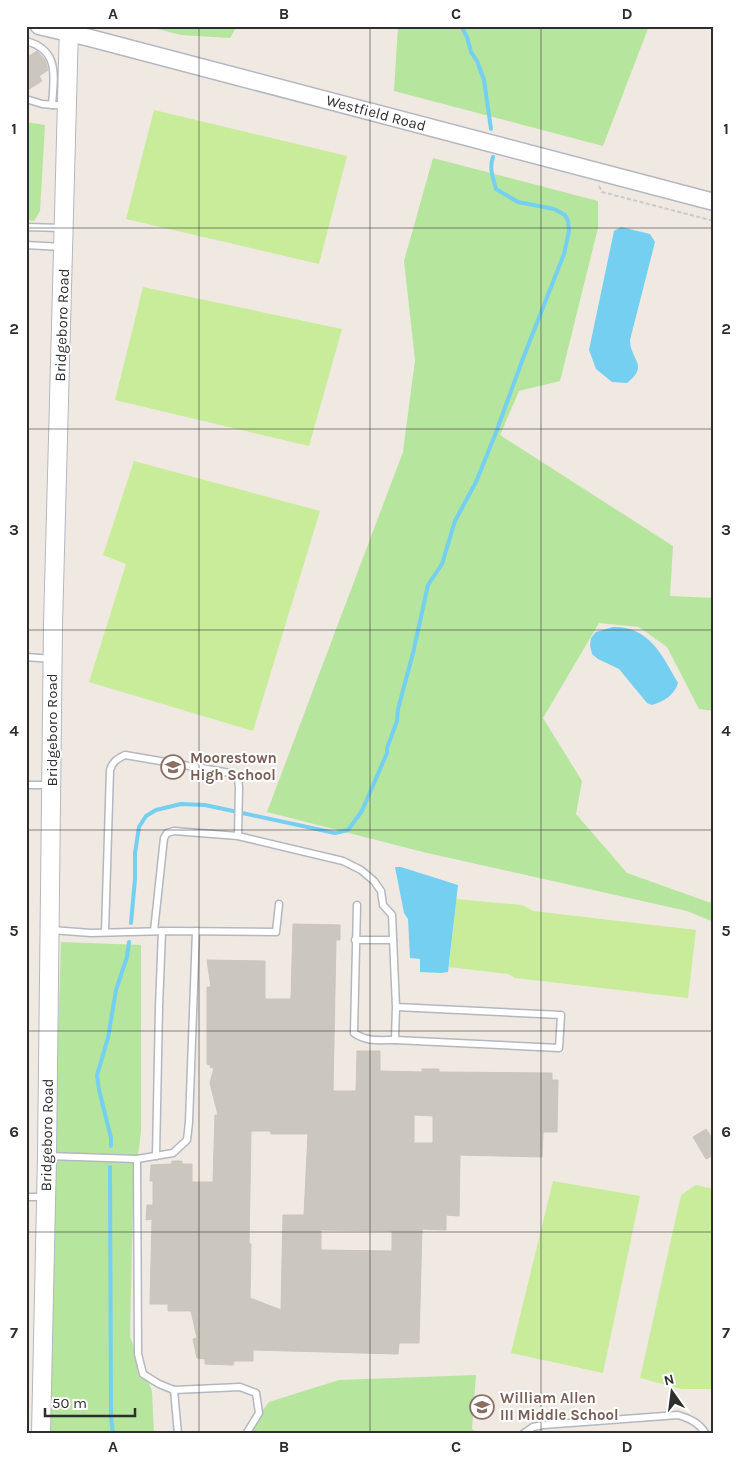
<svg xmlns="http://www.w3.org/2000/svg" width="740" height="1460" font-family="Karla,sans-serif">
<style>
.green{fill:#b6e59e}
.pitch{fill:#c9ec9a}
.water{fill:#75cff0}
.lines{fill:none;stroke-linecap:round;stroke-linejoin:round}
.stream{stroke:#75cff0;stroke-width:4}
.building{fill:#cbc7bf;stroke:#cbc5ba;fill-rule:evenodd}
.service-casing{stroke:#b4b7c1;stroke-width:9}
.tertiary-casing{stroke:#b4b7c1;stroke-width:19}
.secondary-casing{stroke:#b4b7c1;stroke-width:20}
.path{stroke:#c9c9c9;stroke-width:2;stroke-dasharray:4 2.5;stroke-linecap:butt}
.service{stroke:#fff;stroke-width:6}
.tertiary{stroke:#fff;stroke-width:16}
.secondary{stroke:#fff;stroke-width:18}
.grid{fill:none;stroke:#2e2e2e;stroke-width:1;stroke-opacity:0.55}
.labels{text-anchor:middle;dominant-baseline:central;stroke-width:4;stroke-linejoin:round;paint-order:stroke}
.street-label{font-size:15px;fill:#2e2e2e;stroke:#fff}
.education-label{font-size:15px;font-weight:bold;fill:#785e54;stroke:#fff;text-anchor:start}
.neatline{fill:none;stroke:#2e2e2e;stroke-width:2}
.grid-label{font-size:16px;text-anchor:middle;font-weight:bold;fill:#2e2e2e}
</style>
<rect width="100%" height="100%" fill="#efe9e1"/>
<!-- green -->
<g class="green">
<polygon points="146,26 237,26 230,38 181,35"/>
<polygon points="398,26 649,26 603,146 394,91"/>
<polygon points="26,122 45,125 40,211 34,221 26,220"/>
<polygon points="433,158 598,201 598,228 560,381 519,391 500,435 673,546 670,596 714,598 714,711 699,709 667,647 639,627 599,623 543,718 582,781 576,814 627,873 714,904 714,922 687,911 423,852 267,812 403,452 415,360 404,261"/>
<polygon points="61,942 141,945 141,1131 133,1197 130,1337 152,1391 154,1434 46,1434"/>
<polygon points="476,1375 472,1429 479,1434 244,1434 269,1402 339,1380"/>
</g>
<!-- pitch -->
<g class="pitch">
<polygon points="154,110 347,156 319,264 126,219"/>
<polygon points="143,287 342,329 309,446 115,400"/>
<polygon points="134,461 320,511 253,731 89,682 126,564 103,555"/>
<polygon points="456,899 522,905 533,911 696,930 688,998 515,978 508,974 449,967"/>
<polygon points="553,1181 640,1196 603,1373 511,1353"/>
<polygon points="696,1185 714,1189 714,1389 681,1389 640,1378 681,1195"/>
</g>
<!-- water -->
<g class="water">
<path d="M621,227L650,234L655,242L630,340C630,360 650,365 627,383L612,382L596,369L589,350L614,231Z"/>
<path d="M613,627C649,626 662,655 678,683C674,696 664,701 652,705L647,703L619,669L598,659L592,654L590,645L591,638L596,632Z"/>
<polygon points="395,867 401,867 458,885 448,972 441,973 420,972 420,959 410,958 408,919 404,913"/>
</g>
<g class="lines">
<!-- stream -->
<g class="stream">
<polyline points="461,26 467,37 471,52 477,61 484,80 491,129"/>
<path d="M131,923L135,879V853L139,827L146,816L156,810L181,804L205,805L335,833L348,830L362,811L387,753V748L397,721L398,709L413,653L428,585L442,564L455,521L476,482L495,435L522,361L564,254L569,231L568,221L565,215L554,209L518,202L496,189C493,178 489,168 493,157"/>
<polyline points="111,1146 111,1138 99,1090 97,1075 108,1038 116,990 127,957 129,942"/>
<polyline points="110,1167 111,1417 113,1434"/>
</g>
</g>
<!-- building -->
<g class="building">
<polygon points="37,51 45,60 48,70 39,76 42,81 26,91 26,58"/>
<path d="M293,924L340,925V940H336L333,1091H356L357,1051H380V1071L422,1072V1069H439V1072L552,1073V1080H558L557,1132H543L542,1157L460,1155L459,1216L446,1215V1230L422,1229L419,1343H399L398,1354L253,1350V1361H234L233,1365L205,1364V1359L197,1358L193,1339L197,1338L191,1311H168V1304H150L152,1219L146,1220L147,1205H153V1181H150L151,1165L172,1164V1161H182V1164H192V1182H213L215,1115H218L210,1083L214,1068L210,1067V1065L207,1064V987H211L207,960L265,961V999H291ZM414,1115L433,1116V1143H414ZM251,1131H270L271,1134H308L304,1215H283L281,1310L250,1298L251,1244H249ZM321,1230L392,1231V1251L321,1250Z"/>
<polygon points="706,1129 714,1141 714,1155 706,1159 693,1137"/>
</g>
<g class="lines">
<!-- service casing -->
<g class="service-casing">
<g id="service">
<path d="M26,41C60,50 54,77 52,105"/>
<polyline points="26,99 42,104 66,106"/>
<polyline points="26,227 63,228"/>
<polyline points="26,245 62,247"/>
<polyline points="26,657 52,659"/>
<polyline points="26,785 51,785"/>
<path d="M357,905L354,1033C367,1042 379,1040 395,1040"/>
<polyline points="51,930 91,933 168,931 276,932 279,904"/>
<polyline points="154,931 164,838 167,833 174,831 238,836 343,861 361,870 374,881 381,891 383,905 392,915 396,1007 395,1040 559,1048 561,1015 396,1007"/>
<path d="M105,932L110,770C113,761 117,759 125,755L230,773L238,779L239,787L238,836"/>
<polyline points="355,940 393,940"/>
<polyline points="48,1156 137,1159 173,1153 187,1140 189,1122 196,931"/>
<polyline points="156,1156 159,1007 162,931"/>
<polyline points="137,1159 138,1354 143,1374 159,1384 174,1390 240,1387 256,1393 259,1413 246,1434"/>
<polyline points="26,1197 45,1197"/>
<polyline points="174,1390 178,1434"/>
<path d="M523,1434L533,1427L543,1425L678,1415C691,1419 699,1423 706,1434"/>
</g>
</g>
<!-- tertiary casing -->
<g class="tertiary-casing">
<polyline id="tertiary" points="39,26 90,38 714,202"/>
</g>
<!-- secondary casing -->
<g class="secondary-casing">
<polyline id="secondary" points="41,1434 47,1156 53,625 69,26"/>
</g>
<!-- path -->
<polyline class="path" points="599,186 602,192 714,221"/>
<!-- service -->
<use href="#service" class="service"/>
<!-- tertiary -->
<use href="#tertiary" class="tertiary"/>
<!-- secondary -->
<use href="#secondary" class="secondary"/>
</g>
<!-- grid -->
<path class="grid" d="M199,26V1434M370,26V1434M541,26V1434M26,228H714M26,429H714M26,630H714M26,830H714M26,1031H714M26,1232H714"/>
<!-- icons -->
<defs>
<g id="school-ring" transform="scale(1.25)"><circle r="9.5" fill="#fff" stroke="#8d6e63" stroke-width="1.5"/><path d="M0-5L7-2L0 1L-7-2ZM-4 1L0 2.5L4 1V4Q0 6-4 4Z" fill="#8d6e63"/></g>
</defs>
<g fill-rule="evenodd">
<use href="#school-ring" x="173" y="767"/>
<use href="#school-ring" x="482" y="1407"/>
</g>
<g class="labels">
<!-- street labels -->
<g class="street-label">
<text transform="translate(376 113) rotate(15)">Westfield Road</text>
<text transform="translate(62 325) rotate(-88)">Bridgeboro Road</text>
<text transform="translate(52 730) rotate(-90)">Bridgeboro Road</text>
<text transform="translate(47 1135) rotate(-89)">Bridgeboro Road</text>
</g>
<!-- education labels -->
<g class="education-label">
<text x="190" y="758">Moorestown<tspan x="190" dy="17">High School</tspan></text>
<text x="500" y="1398">William Allen<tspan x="500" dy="17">III Middle School</tspan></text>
</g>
</g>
<!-- border -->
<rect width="740" height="1460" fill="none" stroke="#ffffff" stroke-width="55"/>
<!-- north arrow -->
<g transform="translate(672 1392) rotate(346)" stroke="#ffffff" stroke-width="4" paint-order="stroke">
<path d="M0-4L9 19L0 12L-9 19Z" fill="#2e2e2e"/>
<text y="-8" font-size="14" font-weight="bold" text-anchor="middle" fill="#2e2e2e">N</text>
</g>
<!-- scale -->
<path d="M45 1408v8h90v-8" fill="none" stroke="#2e2e2e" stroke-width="2.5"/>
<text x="52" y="1408" font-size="15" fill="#2e2e2e" stroke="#ffffff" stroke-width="4" paint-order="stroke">50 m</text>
<rect x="28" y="28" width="684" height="1404" class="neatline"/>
<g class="grid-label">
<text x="113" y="19">A</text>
<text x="284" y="19">B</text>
<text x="456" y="19">C</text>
<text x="627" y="19">D</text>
<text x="14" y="134">1</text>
<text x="726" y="134">1</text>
<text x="14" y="334">2</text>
<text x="726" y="334">2</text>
<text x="14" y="535">3</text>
<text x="726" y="535">3</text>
<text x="14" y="736">4</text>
<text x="726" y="736">4</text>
<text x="14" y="936">5</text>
<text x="726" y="936">5</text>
<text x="14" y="1137">6</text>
<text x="726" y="1137">6</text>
<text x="14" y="1338">7</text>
<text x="726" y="1338">7</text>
<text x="113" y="1452">A</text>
<text x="284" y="1452">B</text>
<text x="456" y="1452">C</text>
<text x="627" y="1452">D</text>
</g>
</svg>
